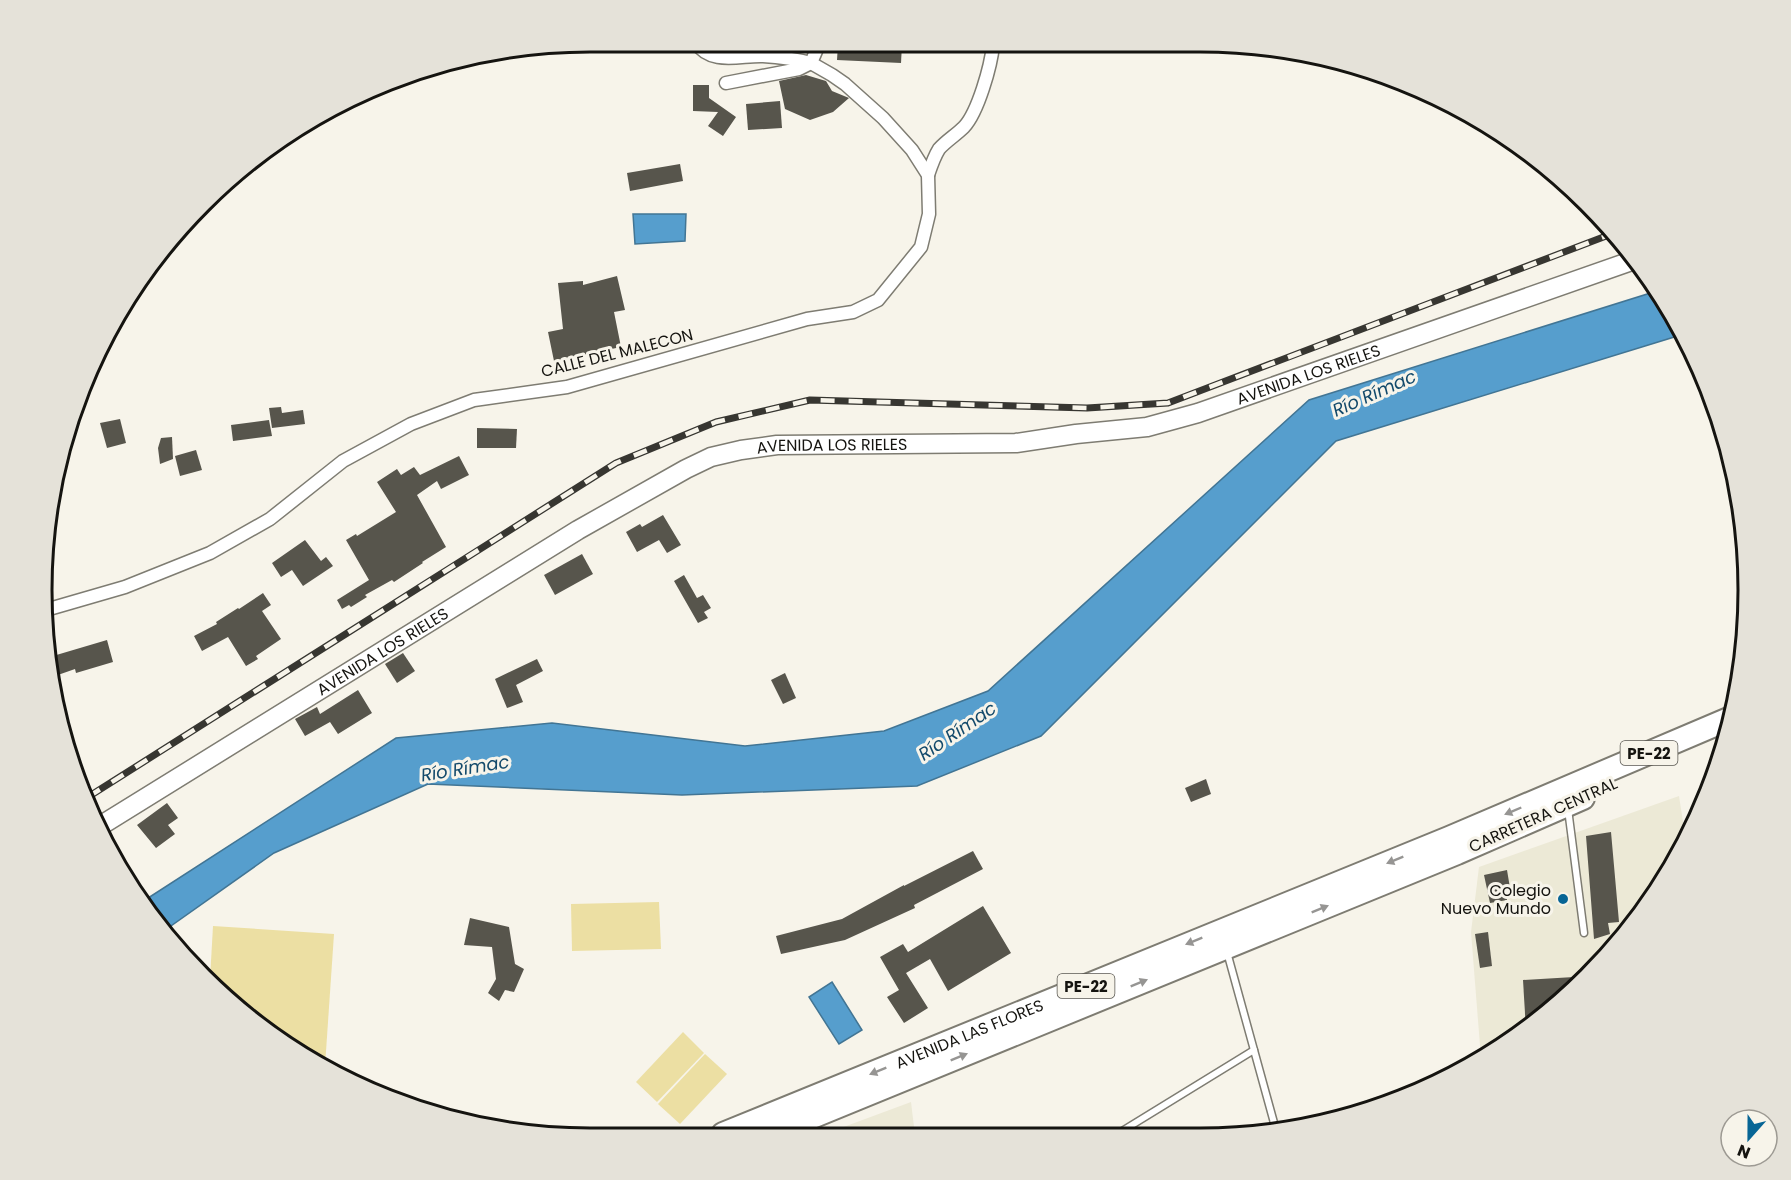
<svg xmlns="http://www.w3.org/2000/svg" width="1791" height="1180" font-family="Poppins,sans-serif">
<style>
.built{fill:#ece9d6}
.green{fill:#ecdfa3}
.water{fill:#569ecd;stroke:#427594;stroke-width:1.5}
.building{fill:#57554c}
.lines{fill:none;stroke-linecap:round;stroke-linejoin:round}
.lane-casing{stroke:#7e7c72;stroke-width:9}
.street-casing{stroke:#7e7c72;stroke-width:15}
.secondary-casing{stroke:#7e7c72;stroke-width:21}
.highway-casing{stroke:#7e7c72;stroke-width:26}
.lane{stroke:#fff;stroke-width:6}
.street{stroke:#fff;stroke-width:12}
.secondary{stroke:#fff;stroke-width:18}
.highway{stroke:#fff;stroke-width:22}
.rail-casing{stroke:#373631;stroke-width:7}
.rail{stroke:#f7f4ea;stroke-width:4.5;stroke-dasharray:14;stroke-linecap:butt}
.oneway{fill:#969593}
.poi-dot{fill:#076595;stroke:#f7f4ea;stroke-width:2}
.labels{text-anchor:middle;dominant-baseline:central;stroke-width:6;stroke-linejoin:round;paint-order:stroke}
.shield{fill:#f7f4ea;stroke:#595751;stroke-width:1.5}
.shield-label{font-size:15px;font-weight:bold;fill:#151410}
.street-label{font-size:16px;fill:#151410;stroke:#f7f4ea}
.poi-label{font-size:16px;fill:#151410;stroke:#f7f4ea;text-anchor:end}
.water-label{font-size:18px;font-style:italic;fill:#134a6b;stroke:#f7f4ea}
.rim{fill:none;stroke:#151410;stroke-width:3}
</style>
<rect width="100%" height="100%" fill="#f7f4ea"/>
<!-- built -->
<g class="built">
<polygon points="1679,796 1686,841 1675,864 1613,952 1534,1025 1481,1058 1471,932 1479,867"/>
<polygon points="911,1102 915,1135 822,1135"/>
</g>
<!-- green -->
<g class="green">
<polygon points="659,902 661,949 572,951 571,904"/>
<polygon points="213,926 334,934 325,1066 228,1002 210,979"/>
<polygon points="683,1032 704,1053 657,1102 636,1082"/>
<polygon points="705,1054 727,1074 680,1124 658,1104"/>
</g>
<!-- water -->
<g class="water">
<polygon points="633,214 686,214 685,241 635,244"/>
<polygon points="1657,291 1684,334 1336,441 1041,736 917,786 682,795 428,784 274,853 168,928 145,900 396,738 552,723 745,746 884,731 988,691 1309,400"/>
<polygon points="832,982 862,1030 839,1044 809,997"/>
</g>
<!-- building -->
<g class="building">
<polygon points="838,44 902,44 901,63 837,60"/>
<polygon points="806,75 826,81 832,91 849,98 833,112 810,120 785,109 779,81"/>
<polygon points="693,85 709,85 709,98 736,117 723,136 708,126 718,112 693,111"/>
<polygon points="780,101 782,128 748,130 746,104"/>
<polygon points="680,164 683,181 630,191 627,173"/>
<polygon points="617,276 625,310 614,312 621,347 554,361 548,332 563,329 558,283 583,281 583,285"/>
<polygon points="281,407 282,413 303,410 305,424 272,428 269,408"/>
<polygon points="120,419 126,443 107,448 100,423"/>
<polygon points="269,420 272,436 233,441 231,425"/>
<polygon points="477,428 517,429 516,448 477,448"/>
<polygon points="172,437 173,459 160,464 158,448 161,438"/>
<polygon points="196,450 202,470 180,476 175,456"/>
<polygon points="459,456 469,475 441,489 437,481 417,495 446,547 422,562 423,563 394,582 392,580 365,595 367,597 351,607 349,605 342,609 337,600 369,580 346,540 356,534 357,536 396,512 377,482 397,469 401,475 414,467 420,475"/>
<polygon points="663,515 681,545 667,553 659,540 637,552 626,532 640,524 642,527"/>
<polygon points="305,540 321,561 326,557 333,566 303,586 292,570 281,577 272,563"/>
<polygon points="582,554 593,574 555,595 544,575"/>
<polygon points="684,575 697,598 703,595 711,608 704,612 708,618 698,623 674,581"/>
<polygon points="263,593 271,605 262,611 281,639 256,656 258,659 246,666 228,637 202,651 194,636 217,624 216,622 238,608 239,609"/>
<polygon points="107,640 113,662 76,673 75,669 55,676 53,656"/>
<polygon points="403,653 415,671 397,683 385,664"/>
<polygon points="537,659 543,671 516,685 523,702 507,708 495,679"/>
<polygon points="785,673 796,698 783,704 771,680"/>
<polygon points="358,690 372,713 338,734 330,722 305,736 295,719 317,707 320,714"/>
<polygon points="1206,779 1211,794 1191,802 1185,788"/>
<polygon points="167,803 178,818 168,825 175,834 156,848 137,825"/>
<polygon points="1611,832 1619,922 1608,923 1610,934 1594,939 1586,836"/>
<polygon points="973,851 983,869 914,905 915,908 845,940 781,954 776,936 842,919 904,885 904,886"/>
<polygon points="1507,870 1510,888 1505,889 1507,900 1490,903 1484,875"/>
<polygon points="983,906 1011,953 948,991 930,959 906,973 928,1008 904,1023 887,997 899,990 880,957 903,944 908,952"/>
<polygon points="470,918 509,927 515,964 524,969 514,992 505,990 499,1001 488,993 496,979 492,947 464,945"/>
<polygon points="1488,932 1492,966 1480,968 1475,934"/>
<polygon points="1574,977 1574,987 1534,1025 1526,1030 1523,980"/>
</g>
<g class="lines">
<!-- lane casing -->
<g class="lane-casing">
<g id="lane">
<polyline points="1568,809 1584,933"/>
<polyline points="1227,952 1276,1130"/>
<polyline points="1114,1136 1254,1050"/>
</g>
</g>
<!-- street casing -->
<g class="street-casing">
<g id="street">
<path d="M696,43C711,66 741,55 763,56C780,57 795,59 811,63L799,69L726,83"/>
<path d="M928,175C931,166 934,157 939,149C946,141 956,135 964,127C978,112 991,66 993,45"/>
<polyline points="49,609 125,587 210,553 270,519 343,461 411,424 474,400 567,387 807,319 853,312 878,300 921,247 929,214 928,175 912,150 883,118 845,84 832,75 811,63 819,44"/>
</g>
</g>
<!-- secondary casing -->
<g class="secondary-casing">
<g id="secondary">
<path id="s1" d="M100,826L578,530L686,469L711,457L741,450L777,445L1016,443L1076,434L1147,427L1198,413L1637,259"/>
</g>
</g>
<!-- highway casing -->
<g class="highway-casing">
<g id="highway">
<path id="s2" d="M723,1134L1449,838L1731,718"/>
<polyline points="768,1135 1457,853 1583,798"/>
</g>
</g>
<!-- lane -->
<use href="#lane" class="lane"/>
<!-- street -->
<use href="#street" class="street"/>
<!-- secondary -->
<use href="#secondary" class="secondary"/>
<!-- highway -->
<use href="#highway" class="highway"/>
<!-- rail casing -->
<g class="rail-casing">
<polyline id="rail" points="88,797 616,463 716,422 810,400 1087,408 1168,403 1614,233"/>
</g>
<!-- rail -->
<use href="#rail" class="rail"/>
</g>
<!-- one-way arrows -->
<defs><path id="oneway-solid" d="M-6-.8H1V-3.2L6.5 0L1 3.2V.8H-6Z" transform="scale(1.5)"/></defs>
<g class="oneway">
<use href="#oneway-solid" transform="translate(1513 811) rotate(157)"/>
<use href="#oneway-solid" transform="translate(1395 860) rotate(158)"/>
<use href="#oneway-solid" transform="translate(1320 909) rotate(-22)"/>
<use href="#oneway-solid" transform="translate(1194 941) rotate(158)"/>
<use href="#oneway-solid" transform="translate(1139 983) rotate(-22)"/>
<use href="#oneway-solid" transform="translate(959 1057) rotate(-22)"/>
<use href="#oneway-solid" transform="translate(878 1071) rotate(158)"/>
</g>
<!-- markers -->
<circle class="poi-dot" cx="1563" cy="899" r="6"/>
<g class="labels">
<!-- shield labels -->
<g class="shield">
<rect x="1620.5" y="741" width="57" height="24" rx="4.5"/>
<rect x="1057.5" y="974" width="57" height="24" rx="4.5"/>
</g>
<g class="shield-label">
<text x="1649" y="753">PE-22</text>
<text x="1086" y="986">PE-22</text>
</g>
<!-- street labels -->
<g class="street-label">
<text transform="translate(617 353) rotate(-14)">CALLE DEL MALECON</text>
<text stroke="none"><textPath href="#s1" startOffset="1322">AVENIDA LOS RIELES</textPath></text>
<text stroke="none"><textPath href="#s1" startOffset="836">AVENIDA LOS RIELES</textPath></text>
<text stroke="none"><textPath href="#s1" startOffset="332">AVENIDA LOS RIELES</textPath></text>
<text transform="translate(1543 815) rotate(-24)">CARRETERA CENTRAL</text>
<text stroke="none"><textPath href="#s2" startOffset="266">AVENIDA LAS FLORES</textPath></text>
</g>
<!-- poi labels -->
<g class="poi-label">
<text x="1551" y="890">Colegio<tspan x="1551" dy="18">Nuevo Mundo</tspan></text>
</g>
<!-- water labels -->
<g class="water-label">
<text transform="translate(1374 393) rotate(-24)">Río Rímac</text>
<text transform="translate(957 731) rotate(-34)">Río Rímac</text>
<text transform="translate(465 768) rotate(-9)">Río Rímac</text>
</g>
</g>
<!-- crop -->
<path d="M0 0H1791V1180H0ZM590 52H1200A538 538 0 0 1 1738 590V590A538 538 0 0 1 1200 1128H590A538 538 0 0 1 52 590V590A538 538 0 0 1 590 52Z" fill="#e5e2d9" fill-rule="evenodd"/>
<path class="rim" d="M590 52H1200A538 538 0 0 1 1738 590V590A538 538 0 0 1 1200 1128H590A538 538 0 0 1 52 590V590A538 538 0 0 1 590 52Z"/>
<!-- north arrow -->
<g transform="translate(1749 1138) rotate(201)"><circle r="28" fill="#f7f4ea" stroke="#9d9a93" stroke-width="1.5"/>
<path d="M0-4.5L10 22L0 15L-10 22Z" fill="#076595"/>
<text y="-9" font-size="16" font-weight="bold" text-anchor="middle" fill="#151410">N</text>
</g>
</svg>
